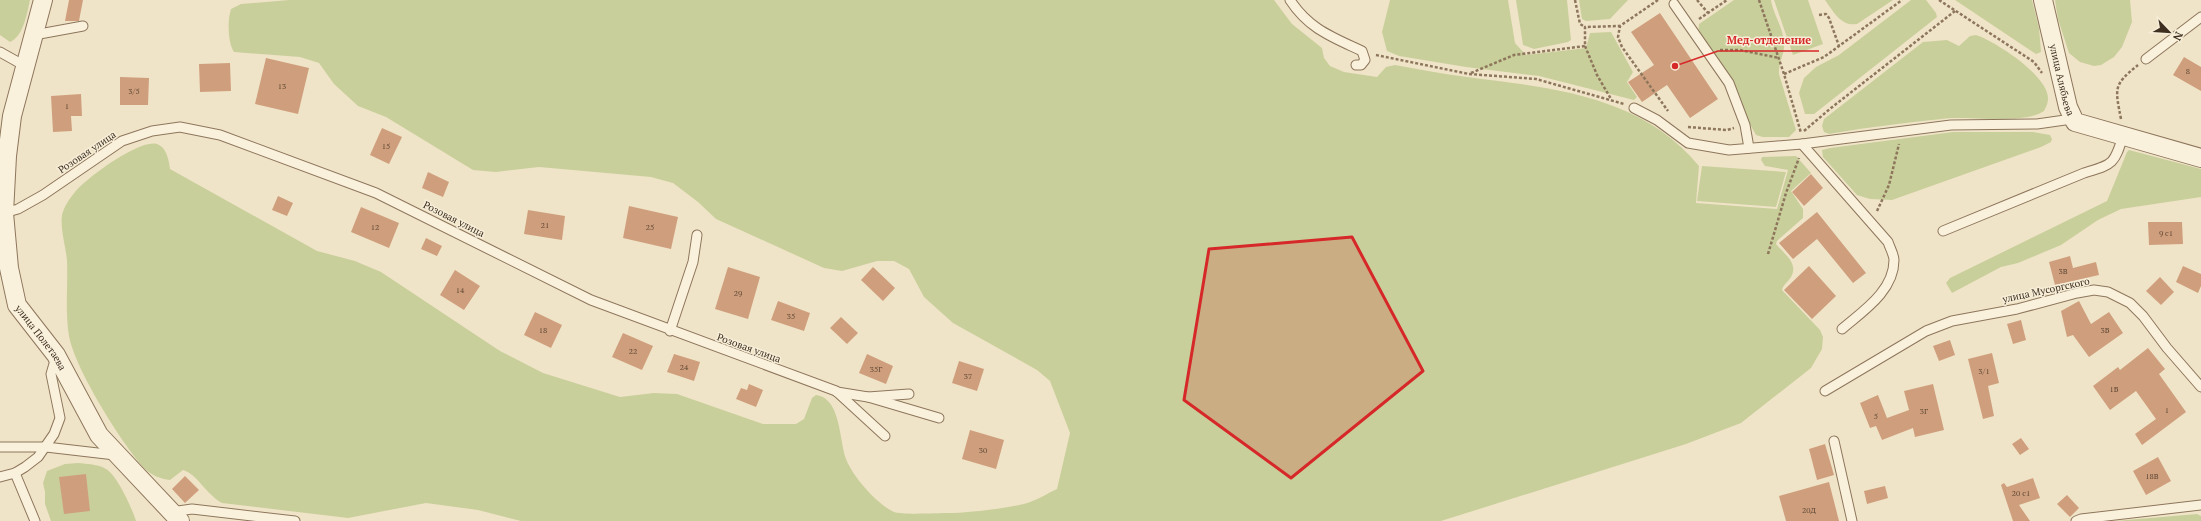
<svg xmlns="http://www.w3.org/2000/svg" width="2201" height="521" font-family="'PT Serif',serif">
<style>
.green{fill:#c9cf9b}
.building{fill:#cf9f7d}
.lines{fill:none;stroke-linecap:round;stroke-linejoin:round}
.service-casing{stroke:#8d765c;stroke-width:11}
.minor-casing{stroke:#8d765c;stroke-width:20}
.path{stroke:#8d765c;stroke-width:2.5;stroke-dasharray:3 2;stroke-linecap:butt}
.service{stroke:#faf1dc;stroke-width:9}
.minor{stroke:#faf1dc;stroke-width:18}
.marked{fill:#d62828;fill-opacity:0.2;stroke:#d62828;stroke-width:3;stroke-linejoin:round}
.labels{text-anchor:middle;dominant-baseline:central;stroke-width:3;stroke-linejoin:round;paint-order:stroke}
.number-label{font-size:8px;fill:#624a37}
.street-label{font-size:10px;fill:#3d2e20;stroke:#f7eed8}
.leader{fill:none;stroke:#d62828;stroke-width:1.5}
.callout-dot{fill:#d62828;stroke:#f7eed8;stroke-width:1.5}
.callout-label{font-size:11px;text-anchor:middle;font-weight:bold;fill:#d62828;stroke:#f7eed8;stroke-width:3;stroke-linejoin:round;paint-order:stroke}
</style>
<rect width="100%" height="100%" fill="#f0e4c8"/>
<!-- green -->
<g class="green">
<path d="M0,0H30C27,13 24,36 10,42L0,35Z"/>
<path d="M289,0H1274L1292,24L1322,48L1324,58L1330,66L1344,72L1377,77L1386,67L1395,65C1419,69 1443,74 1467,77C1552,88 1640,95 1699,166L1696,203L1777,209L1788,170L1765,166L1761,160L1762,157L1796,156L1811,173L1791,191L1803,209V218L1777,241L1776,244C1784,254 1799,263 1791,277C1788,282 1783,285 1782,290L1820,330L1823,337L1822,349L1811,368L1741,423L1686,444L1441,521H521L478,510L426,503L348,518L222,503C206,494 197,474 183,470L170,480C161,479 150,475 143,467C121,442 75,369 69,336C65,313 68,284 67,261C66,247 60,229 62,215C64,207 69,199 75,192C85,179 144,135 159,145C167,149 169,161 170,169L317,251L355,261L381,272L500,351L543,373L620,397L654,393L677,394L763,424H796L804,419L812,398L816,395C841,398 839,440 846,459C853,477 877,504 894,512C902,515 938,513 949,513C966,513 1014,508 1030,502C1039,499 1048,493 1057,489L1070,433L1050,381L1037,370L953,323L924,297L909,269L894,261H877L842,271L824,268L716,219L698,202L673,183L651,177L539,167L496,172L473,170L386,117L358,106L334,84L319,63L300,57L234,52C228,43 227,21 231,9L241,4Z"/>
<polygon points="1390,0 1508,0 1515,43 1526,55 1586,48 1590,33 1611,32 1633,72 1627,82 1637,97 1634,100 1539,76 1466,67 1399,56 1387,51 1382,32"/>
<polygon points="1516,0 1567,0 1571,40 1568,42 1534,49 1523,45"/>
<polygon points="1579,0 1628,0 1610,19 1586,21 1582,19"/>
<path d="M1734,0H1771C1773,14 1784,29 1784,43C1785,54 1778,63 1779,74L1796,130L1789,137H1763L1756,135L1698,33L1699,24Z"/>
<polygon points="1774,0 1808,0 1823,44 1793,55"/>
<path d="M1825,0H1893L1857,24C1841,27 1833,11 1825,0Z"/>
<polygon points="1911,0 1926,0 1936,13 1937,17 1814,114 1805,114 1799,93 1804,78 1816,67 1839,55"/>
<polygon points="1955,0 2032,0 2039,28 2041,52 2036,54"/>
<polygon points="2055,0 2130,0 2132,22 2122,47 2114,57 2101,65 2094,66 2080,62 2069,53 2058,19"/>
<path d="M1976,35C1995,41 2049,76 2048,99C2048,103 2046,107 2044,111C2025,124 1975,117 1951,118C1910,122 1869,127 1829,134L1824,132L1822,126L1824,119L1923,42L1947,40L1959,46L1970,36Z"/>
<polygon points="1953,132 2033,132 2050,135 2052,139 2051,142 2041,147 1892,200 1870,199 1857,195 1823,157 1822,150 1830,148"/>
<polygon points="2129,150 2201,169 2201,197 2121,209 2098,220 2061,245 2018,263 2001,267 1952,293 1946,283 1950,278 2107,201 2127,152"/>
<polygon points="1702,166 1786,172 1776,207 1697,201"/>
<path d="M78,463C87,464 98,464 106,469C117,475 132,508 136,521H51L45,504V492L43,483L47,471L65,464Z"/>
<polygon points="2197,514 2201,516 2201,521 2115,521"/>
</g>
<!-- building -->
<g class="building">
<polygon points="69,0 83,0 79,21 65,21"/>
<polygon points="1660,13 1718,99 1690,118 1667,85 1642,102 1628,82 1654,65 1631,32"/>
<polygon points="2184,57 2201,67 2201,91 2173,75"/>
<polygon points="266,58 309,68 298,114 255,104"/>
<polygon points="230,63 231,91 200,92 199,64"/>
<polygon points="120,77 149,78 148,105 120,105"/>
<polygon points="81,94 82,116 71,116 72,131 53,132 51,96"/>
<polygon points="382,128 402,137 389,164 370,155"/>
<polygon points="428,172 449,182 443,197 422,188"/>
<polygon points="1811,174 1823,188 1804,206 1792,192"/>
<polygon points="278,196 293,203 287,216 272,210"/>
<polygon points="629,206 678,217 671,249 623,238"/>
<polygon points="361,207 399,223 389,248 351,232"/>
<polygon points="528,210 565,216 562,240 524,234"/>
<polygon points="1817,212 1866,273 1853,283 1817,239 1793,259 1779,243"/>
<polygon points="2148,222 2182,222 2183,244 2149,245"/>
<polygon points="426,238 442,246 437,256 421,249"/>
<polygon points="2070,256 2073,268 2096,262 2099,275 2055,285 2049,262"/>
<polygon points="1809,266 1836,296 1812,319 1784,290"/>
<polygon points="2183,266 2201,274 2201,286 2198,293 2176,282"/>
<polygon points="728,267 760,277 748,319 715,309"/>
<polygon points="873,267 895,288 883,301 861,280"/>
<polygon points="455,270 480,286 464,310 440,295"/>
<polygon points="2160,277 2174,292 2161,305 2146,291"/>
<polygon points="778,301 810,313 804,331 771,320"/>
<polygon points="2079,301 2091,324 2109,312 2123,333 2089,357 2073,335 2067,337 2061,311"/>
<polygon points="535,312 562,325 551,348 524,335"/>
<polygon points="841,317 858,333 847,344 830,328"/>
<polygon points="2021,320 2026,340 2013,344 2007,324"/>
<polygon points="623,333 653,346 642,370 612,357"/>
<polygon points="1950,340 1955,355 1939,361 1933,346"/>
<polygon points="2148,348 2165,369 2159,374 2186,412 2142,445 2135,434 2156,419 2136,391 2110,410 2093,386 2118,367 2120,370"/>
<polygon points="1992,353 1999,383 1988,386 1994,416 1983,419 1968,359"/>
<polygon points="674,354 700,362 694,381 667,372"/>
<polygon points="867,354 893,366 886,384 859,373"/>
<polygon points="959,361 984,369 977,391 952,383"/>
<polygon points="749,384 763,390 756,407 736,399 741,388 747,390"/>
<polygon points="1933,384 1944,430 1915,437 1913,428 1882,440 1876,426 1870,428 1860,403 1878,395 1887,418 1909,410 1904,391"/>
<polygon points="970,430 1004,440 996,469 962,459"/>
<polygon points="2021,438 2029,449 2020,455 2012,444"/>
<polygon points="1825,444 1834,475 1817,480 1809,449"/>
<polygon points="2158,457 2171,481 2146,495 2133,471"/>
<polygon points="86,474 90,511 64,514 59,477"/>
<polygon points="185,476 199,490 185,503 172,489"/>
<polygon points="2033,478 2040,498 2019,505 2030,521 2013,521 2001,485 2004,483 2007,487"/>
<polygon points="1829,482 1839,521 1786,521 1779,496"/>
<polygon points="1885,486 1888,498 1867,504 1864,491"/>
<polygon points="2067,495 2079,508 2070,517 2057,504"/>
</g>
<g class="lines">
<!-- service casing -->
<g class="service-casing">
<g id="service">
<path d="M1290,0C1309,29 1332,37 1362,51L1365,60L1361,65H1356"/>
<polyline points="1674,4 1729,83 1745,125 1749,148"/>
<polyline points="34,35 83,26"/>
<polyline points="0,52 25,66"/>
<polyline points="2146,59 2201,17"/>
<polyline points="1634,108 1657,120 1688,143 1729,150 1802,144 1951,125 2037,124 2072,119"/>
<path d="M1802,144L1888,242C1890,248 1894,255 1894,260C1894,291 1863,311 1842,329"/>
<polyline points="4,213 18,209 43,195 122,141 152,131 180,127 220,135 376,193 591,300 836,391 885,436"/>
<path d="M1943,231L2084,173C2113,164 2114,165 2123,136"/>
<polyline points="670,331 693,262 697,235"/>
<polyline points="1825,391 1926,331 1952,321 2017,309 2077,293 2094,290 2108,292 2130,303 2143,316 2167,348 2201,387"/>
<polyline points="837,392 868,397 909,394"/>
<polyline points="868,397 939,418"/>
<polyline points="1834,441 1852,521"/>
<polyline points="0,447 46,447 115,455"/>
<polyline points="15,473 35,521"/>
<polyline points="0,477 15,473 25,467 38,457 54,434 60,418 51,374 56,357"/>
<polyline points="171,512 192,509 295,521"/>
<polyline points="2076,521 2081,519 2201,505"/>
</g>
</g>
<!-- minor casing -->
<g class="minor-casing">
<g id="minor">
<path id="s1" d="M43,0L12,116L7,156L4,213L9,268L17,305L56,355L99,435L180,521"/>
<path id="s2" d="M2043,0L2068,107L2075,122L2201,158"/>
</g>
</g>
<!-- path -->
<g class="path">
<polyline points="1575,0 1580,24 1585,27"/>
<polyline points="1658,0 1620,26 1618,37 1622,47 1668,111"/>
<polyline points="1697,0 1708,13"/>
<polyline points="1759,0 1784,74 1801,133"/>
<polyline points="1939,0 2034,62 2042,73"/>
<polyline points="1819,15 1826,14 1829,18 1839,46"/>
<polyline points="1699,19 1727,0"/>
<polyline points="1585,46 1597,75 1611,99"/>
<polyline points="1720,50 1740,50 1779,58"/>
<polyline points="1376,55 1469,74 1536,79 1624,104"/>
<polyline points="1471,73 1514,55 1585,46 1585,27 1620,26"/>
<polyline points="1784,74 1824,57 1902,0"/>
<path d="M2121,119C2115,88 2113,85 2138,65"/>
<polyline points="1688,127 1727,130 1734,128"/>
<polyline points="1804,131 1831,108 1955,11"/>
<polyline points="1877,211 1889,185 1899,144"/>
<polyline points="1768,254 1786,193 1799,158"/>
</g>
<!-- service -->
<use href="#service" class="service"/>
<!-- minor -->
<use href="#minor" class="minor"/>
</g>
<!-- marked area -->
<path class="marked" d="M1352,237L1423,371L1291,478L1184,400L1209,249Z"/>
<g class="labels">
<!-- number labels -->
<g class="number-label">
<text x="2188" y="71">8</text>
<text x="282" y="86">13</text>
<text x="134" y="91">3/5</text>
<text x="67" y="106">1</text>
<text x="386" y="146">15</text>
<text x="545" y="225">21</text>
<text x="375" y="227">12</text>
<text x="650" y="227">25</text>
<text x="2166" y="233">9 с1</text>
<text x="2063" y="271">3В</text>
<text x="460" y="290">14</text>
<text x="738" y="293">29</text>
<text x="791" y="316">35</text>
<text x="543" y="330">18</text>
<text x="2105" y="330">3Б</text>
<text x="633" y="351">22</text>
<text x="684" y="367">24</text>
<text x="876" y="369">35Г</text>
<text x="1984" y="371">3/1</text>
<text x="968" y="376">37</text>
<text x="2114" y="389">1Б</text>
<text x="2167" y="410">1</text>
<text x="1924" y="411">3Г</text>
<text x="1876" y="416">5</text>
<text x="983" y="450">30</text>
<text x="2152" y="476">18В</text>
<text x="2021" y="493">20 с1</text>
<text x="1809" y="510">20Д</text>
</g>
<!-- street labels -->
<g class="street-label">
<text stroke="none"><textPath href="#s2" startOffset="82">улица Алябьева</textPath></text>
<text transform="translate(87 152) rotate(-34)">Розовая улица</text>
<text transform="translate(454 219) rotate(27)">Розовая улица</text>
<text transform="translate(2046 290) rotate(-12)">улица Мусоргского</text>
<text stroke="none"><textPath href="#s1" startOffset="351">улица Полетаева</textPath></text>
<text transform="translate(749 348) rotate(20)">Розовая улица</text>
</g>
</g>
<!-- callouts -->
<path class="leader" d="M1675 66L1718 51H1819"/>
<circle class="callout-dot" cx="1675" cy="66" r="4"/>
<g class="callout-label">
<text x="1769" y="44">Мед-отделение</text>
</g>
<!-- north arrow -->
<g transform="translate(2169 32) rotate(115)" stroke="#f7eed8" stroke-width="3" paint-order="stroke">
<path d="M0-3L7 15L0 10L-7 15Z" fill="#3d2e20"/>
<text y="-6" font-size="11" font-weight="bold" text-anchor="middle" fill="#3d2e20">N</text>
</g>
</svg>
